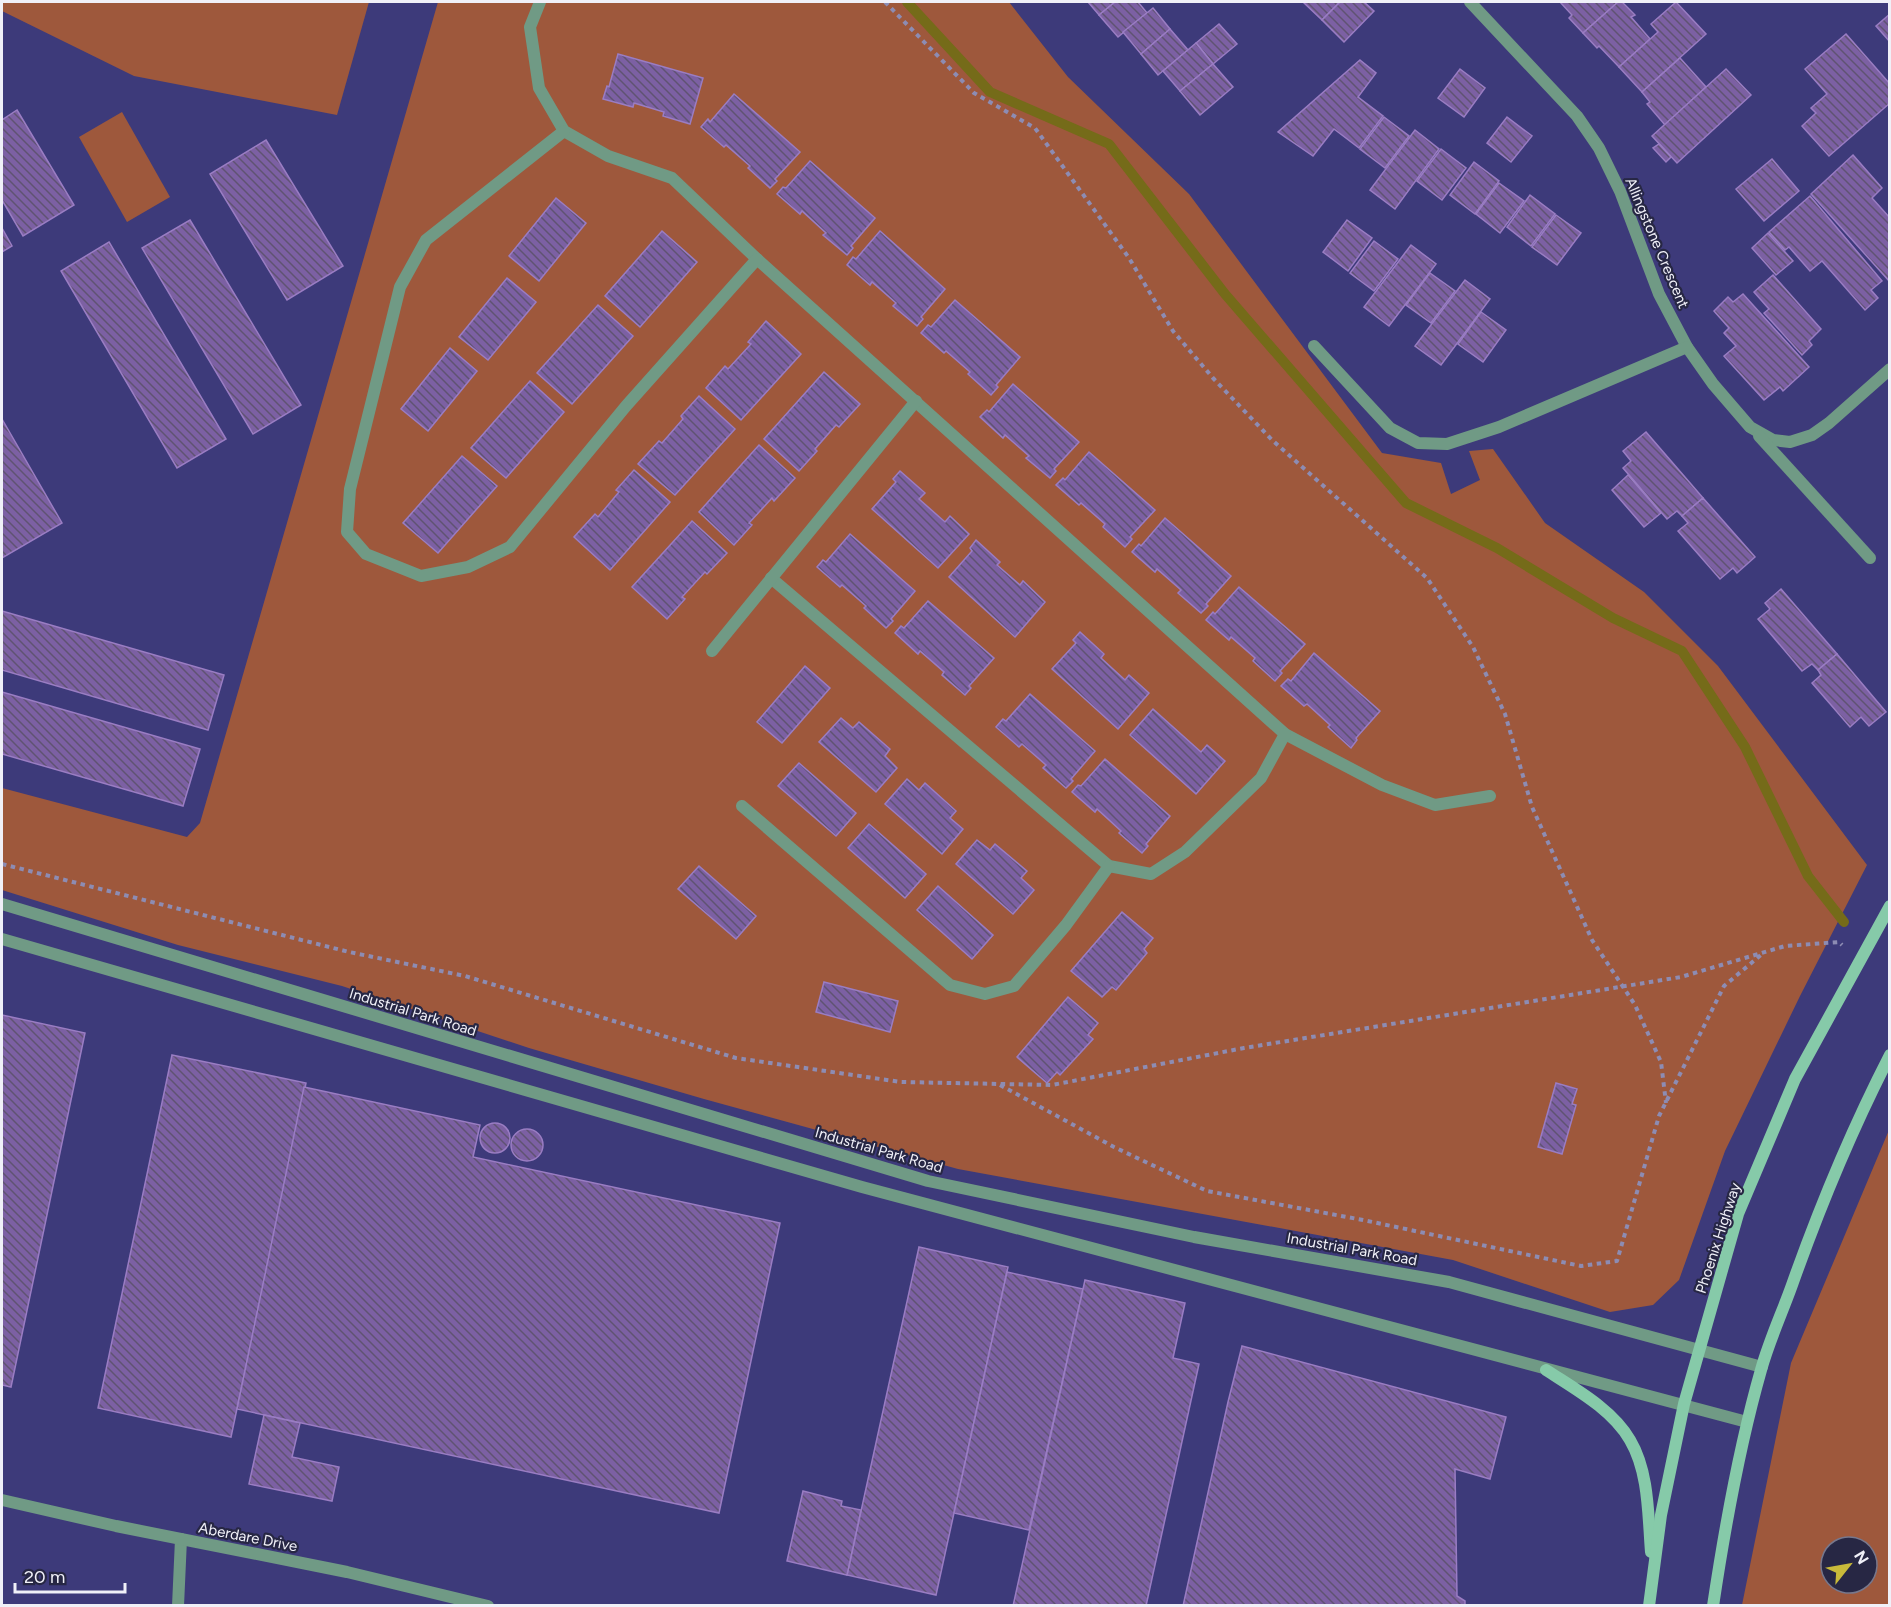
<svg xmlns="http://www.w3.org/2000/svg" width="1891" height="1607" font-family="Figtree,sans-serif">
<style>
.grass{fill:#9e583c;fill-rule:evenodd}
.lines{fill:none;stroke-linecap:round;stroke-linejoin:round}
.stream{stroke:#756b19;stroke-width:10}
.building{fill:url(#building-back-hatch);stroke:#9a7dc3;stroke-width:1.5}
.path{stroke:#8d8cb3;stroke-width:4;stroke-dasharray:4.5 4.5;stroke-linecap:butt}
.service{stroke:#709a85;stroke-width:12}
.minor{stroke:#709a85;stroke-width:12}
.tertiary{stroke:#709a85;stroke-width:12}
.secondary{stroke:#86caa9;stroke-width:12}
.labels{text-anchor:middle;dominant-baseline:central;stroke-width:4.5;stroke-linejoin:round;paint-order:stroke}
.street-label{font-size:15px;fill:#f0f0f8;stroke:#272744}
</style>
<defs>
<pattern id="building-back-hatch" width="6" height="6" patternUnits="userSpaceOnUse" patternTransform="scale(1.5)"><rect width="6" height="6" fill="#7c60a3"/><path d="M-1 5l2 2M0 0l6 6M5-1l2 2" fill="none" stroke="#5f5372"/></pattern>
</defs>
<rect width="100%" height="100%" fill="#3d3a7a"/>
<!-- grass -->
<g class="grass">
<polygon points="2,2 369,2 337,115 134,76 2,11"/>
<polygon points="438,2 1009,2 1068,77 1189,194 1382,453 1441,463 1451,494 1480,480 1469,451 1493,449 1545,523 1644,592 1718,666 1867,865 1800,996 1725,1151 1679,1280 1653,1305 1610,1312 1453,1260 958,1169 704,1099 529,1048 342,986 178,945 2,890 2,788 187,837 200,823"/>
<polygon points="122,112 170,197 127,222 79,137"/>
<path d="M1889,1130V1605H1742L1791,1363ZM1831,1547H1867V1583H1831Z"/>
</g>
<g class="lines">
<!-- stream -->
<polyline class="stream" points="907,2 990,92 1109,144 1225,294 1406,503 1497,548 1613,618 1682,651 1745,747 1808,876 1844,922"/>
</g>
<!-- building -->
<g class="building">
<polygon points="1088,2 1115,2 1099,15"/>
<polygon points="1115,2 1138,2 1147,13 1118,37 1099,15"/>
<polygon points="1303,2 1340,2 1322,20"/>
<polygon points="1340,2 1364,2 1374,11 1344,42 1322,20"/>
<polygon points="1560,2 1618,2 1583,33 1569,18 1572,15"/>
<polygon points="1618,2 1622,2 1635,15 1631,17 1650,39 1619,67 1599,46 1597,48 1583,33"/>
<polygon points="1676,2 1706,34 1642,92 1619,67 1658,32 1651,24"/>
<polygon points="1153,8 1170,29 1141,54 1123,32"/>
<polygon points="1890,14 1890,42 1876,26"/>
<polygon points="1219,24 1237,44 1213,64 1196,43"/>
<polygon points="1170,29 1188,50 1158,75 1141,54"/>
<polygon points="1846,34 1890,84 1890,103 1829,156 1802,126 1816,113 1811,108 1827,94 1805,69"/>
<polygon points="1196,43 1213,64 1180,91 1163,71"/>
<polygon points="618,54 703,78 690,124 663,116 664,112 634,103 633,107 603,99 607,86 609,87"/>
<polygon points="1680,58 1706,87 1665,125 1647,104 1650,102 1642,92"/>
<polygon points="1360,60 1376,73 1358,97 1383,116 1359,148 1334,129 1313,156 1278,132"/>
<polygon points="1213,64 1233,87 1200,115 1180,91"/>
<polygon points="1460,69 1485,88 1464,117 1438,98"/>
<polygon points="1726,69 1751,95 1677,163 1652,136"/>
<polygon points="734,94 800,152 775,179 777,181 770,188 748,168 750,166 726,145 724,147 701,127 708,119 710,122"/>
<polygon points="17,110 74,205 23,236 2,200 2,120"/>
<polygon points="1384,117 1409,136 1385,168 1360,149"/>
<polygon points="1507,117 1532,136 1511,162 1487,143"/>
<polygon points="1415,130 1439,149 1395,209 1370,190"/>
<polygon points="266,140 343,266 287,300 210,174"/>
<polygon points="1659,144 1671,157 1666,162 1653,148"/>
<polygon points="1441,149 1466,168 1442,200 1417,181"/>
<polygon points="1853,155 1882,188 1872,198 1890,218 1890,282 1811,194"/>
<polygon points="1772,159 1799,191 1764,221 1736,189"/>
<polygon points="810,161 875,218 851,246 853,248 847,255 823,235 826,233 802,211 800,214 777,194 783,187 786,188"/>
<polygon points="1474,162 1499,181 1475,214 1450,195"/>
<polygon points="1499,183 1524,201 1500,233 1476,214"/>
<polygon points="1530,195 1555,214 1531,246 1507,227"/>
<polygon points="1810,196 1882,281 1871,290 1878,298 1865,310 1822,261 1810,271 1789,247 1785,250 1769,232"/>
<polygon points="556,198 586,223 539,281 509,256"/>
<polygon points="1556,215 1581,233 1557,265 1532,247"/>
<polygon points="190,220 301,405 253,434 142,248"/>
<polygon points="1347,220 1372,238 1348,271 1323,252"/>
<polygon points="2,228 12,246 2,252"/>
<polygon points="662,231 697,262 640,327 605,296"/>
<polygon points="880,231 945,289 921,317 923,319 917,326 893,306 896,303 872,282 870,285 847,265 853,257 856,259"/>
<polygon points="1768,233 1793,261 1776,275 1752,248"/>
<polygon points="1374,241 1398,259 1374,291 1350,273"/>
<polygon points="109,242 226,439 177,468 61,271"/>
<polygon points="1411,245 1436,264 1389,326 1364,307"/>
<polygon points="1430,273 1455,291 1431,323 1406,305"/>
<polygon points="1773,275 1821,329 1809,341 1812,345 1802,355 1764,313 1769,309 1754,292"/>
<polygon points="507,278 536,302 488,360 459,337"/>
<polygon points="1465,280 1490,299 1441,365 1415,346"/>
<polygon points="1743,294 1809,367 1783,391 1780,387 1764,400 1724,356 1736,346 1724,333 1729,328 1714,311 1728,297 1733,302"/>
<polygon points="955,300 1020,357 996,385 998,387 991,395 968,374 970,372 946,351 944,353 921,333 928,325 931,327"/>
<polygon points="598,305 633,336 572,404 537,373"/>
<polygon points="1481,312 1506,330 1483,362 1458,344"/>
<polygon points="766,321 801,354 741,420 706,388 725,366 728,369 751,344 748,342"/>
<polygon points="450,348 477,371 428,431 401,409"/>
<polygon points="824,372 860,404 839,427 836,425 815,449 817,451 799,471 764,439"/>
<polygon points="530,381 564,412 506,478 471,448"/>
<polygon points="1013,384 1079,442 1054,469 1056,471 1050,478 1026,458 1029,456 1005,435 1003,438 980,417 987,410 989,412"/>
<polygon points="699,396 735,429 675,495 638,464 659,441 662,443 683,419 681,416"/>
<polygon points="2,419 62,523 2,558"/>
<polygon points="1646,432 1703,498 1682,516 1677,511 1667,519 1623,468 1631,461 1623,451"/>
<polygon points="759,445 795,478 774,501 772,498 749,523 752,525 734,545 699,512"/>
<polygon points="1089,452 1155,510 1130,537 1132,539 1125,547 1103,527 1105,524 1081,503 1079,505 1056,485 1063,478 1065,480"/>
<polygon points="462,456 497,486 438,553 403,523"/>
<polygon points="634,470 670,502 610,570 574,537 595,514 598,517 619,492 616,490"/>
<polygon points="900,471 925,493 919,499 945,522 950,516 969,534 938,568 872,509 896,482 893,479"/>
<polygon points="1628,475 1661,513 1644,527 1612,490"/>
<polygon points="1703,498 1755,557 1737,573 1733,568 1720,579 1678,531 1688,523 1682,516"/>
<polygon points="1165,518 1231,576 1206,604 1208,606 1201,613 1178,593 1181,590 1157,569 1155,572 1132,552 1139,544 1141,546"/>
<polygon points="692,521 727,553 707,574 705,572 682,597 685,599 667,619 632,587"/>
<polygon points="850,534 915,591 891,619 893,621 886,628 864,608 866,606 842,585 840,587 817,567 823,560 826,562"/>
<polygon points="976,540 1000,562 997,565 1020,585 1023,581 1045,602 1015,637 949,577 972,551 970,548"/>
<polygon points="1239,587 1305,644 1280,671 1282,673 1275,681 1253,661 1255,658 1231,637 1229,640 1206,620 1213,612 1215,614"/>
<polygon points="1781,589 1837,654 1818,670 1812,664 1802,671 1758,619 1770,609 1765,603"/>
<polygon points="928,601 994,658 969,686 971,688 965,695 942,675 944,672 920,651 918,654 895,633 901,626 904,628"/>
<polygon points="2,611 224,675 208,730 2,670"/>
<polygon points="1080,632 1104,654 1101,658 1125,680 1129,675 1149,693 1118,729 1052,669 1076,643 1073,640"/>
<polygon points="1314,653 1380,711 1356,738 1357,740 1351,748 1328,727 1330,725 1307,704 1304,706 1281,686 1288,679 1291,681"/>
<polygon points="1837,654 1886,712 1869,726 1861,717 1850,727 1812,683 1821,675 1818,670"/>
<polygon points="805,666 830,688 782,743 757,722"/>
<polygon points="2,692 200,749 183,806 2,754"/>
<polygon points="1030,694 1095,751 1071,779 1073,781 1066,788 1043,768 1046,765 1022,744 1019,747 996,727 1003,719 1006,721"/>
<polygon points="1153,709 1201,752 1207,745 1225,761 1196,794 1130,735"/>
<polygon points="841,718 853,728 859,722 890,749 885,756 897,768 876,792 819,742"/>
<polygon points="1105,759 1170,816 1146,844 1148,846 1142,853 1119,833 1121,831 1097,809 1095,812 1072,792 1078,785 1081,786"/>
<polygon points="799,763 856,813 836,836 778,786"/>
<polygon points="907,779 919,790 925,783 956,811 950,818 963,829 942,854 885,804"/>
<polygon points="869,824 926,874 905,898 848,848"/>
<polygon points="977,840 990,850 995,844 1027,871 1021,878 1034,890 1013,914 956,864"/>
<polygon points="699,866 756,916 736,939 678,889"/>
<polygon points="938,886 993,935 972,959 917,910"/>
<polygon points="1122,912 1153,938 1144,949 1147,953 1116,990 1112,987 1102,997 1071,971"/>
<polygon points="824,982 898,1001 890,1032 816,1012"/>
<polygon points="1068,997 1098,1023 1088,1035 1093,1039 1060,1075 1057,1072 1047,1083 1017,1057"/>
<polygon points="2,1015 85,1033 11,1387 2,1385"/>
<polygon points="172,1055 306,1083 231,1437 98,1408"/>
<polygon points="1556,1083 1577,1089 1572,1104 1576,1105 1562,1154 1538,1147"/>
<polygon points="304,1087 480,1125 473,1157 780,1223 719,1513 237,1409"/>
<circle cx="495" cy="1138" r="15"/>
<circle cx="527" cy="1145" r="16"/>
<polygon points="919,1247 1008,1267 936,1595 847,1575"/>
<polygon points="1007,1272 1083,1289 1029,1530 954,1513"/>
<polygon points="1085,1280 1185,1303 1173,1358 1199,1364 1146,1606 1013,1606"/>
<polygon points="1242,1346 1506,1417 1490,1479 1455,1469 1457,1596 1465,1601 1465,1606 1183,1606 1228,1402"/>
<polygon points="264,1415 300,1423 292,1457 339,1467 332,1501 249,1484"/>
<polygon points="803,1491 842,1501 841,1506 861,1510 847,1575 787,1561"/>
</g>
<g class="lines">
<!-- path -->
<g class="path">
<polyline points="885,2 974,93 1035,128 1129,258 1173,331 1213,378 1272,440 1427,578 1473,647 1505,714 1532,807 1570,891 1592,940 1635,1005 1661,1062 1666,1103"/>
<polyline points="2,864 349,952 465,976 736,1058 901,1082 1052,1085 1244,1048 1681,977 1785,946 1839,942 1842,945"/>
<polyline points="1000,1085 1114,1147 1207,1191 1363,1220 1581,1266 1617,1261 1659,1116 1724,986 1762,954"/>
</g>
<!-- service -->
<polyline class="service" points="178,1606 181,1539"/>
<!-- minor -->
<g class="minor">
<polyline points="540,2 530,27 539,88 564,131 608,156 672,178 757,259 1285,734 1382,785 1435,805 1490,796"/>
<polyline points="1470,2 1577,116 1599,148 1620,191 1659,294 1687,347 1713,384 1750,427 1773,440 1790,442 1812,435 1829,423 1890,369"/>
<polyline points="564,131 426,240 400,287 350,489 347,532 366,554 421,576 468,567 510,547 626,406 757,259"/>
<polyline points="1314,346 1390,428 1418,443 1447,444 1499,427 1687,347"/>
<polyline points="1759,436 1870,558"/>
<polyline points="771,578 1109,866 1151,874 1185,852 1261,778 1285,734"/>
<polyline points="712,651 916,401"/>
<polyline points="742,806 950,985 985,994 1014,986 1066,925 1109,866"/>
<polyline points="2,1500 116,1526 347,1572 488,1606"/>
</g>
<!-- tertiary -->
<g class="tertiary">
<polyline points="2,904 928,1181 1194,1237 1449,1282 1762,1367"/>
<polyline points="2,939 862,1187 1747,1422"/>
</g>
<!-- secondary -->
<g class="secondary">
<path d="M1546,1370C1575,1389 1612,1409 1630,1440C1649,1472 1648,1515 1651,1552"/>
<polyline points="1649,1606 1661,1515 1684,1404 1738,1214 1795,1079 1890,906"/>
<path d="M1713,1606C1725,1526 1739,1447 1761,1370C1769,1341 1782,1313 1792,1285C1820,1206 1852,1129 1890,1055"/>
</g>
</g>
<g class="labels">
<!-- street labels -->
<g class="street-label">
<text transform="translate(1657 243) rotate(67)">Allingstone Crescent</text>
<text transform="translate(413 1012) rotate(17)">Industrial Park Road</text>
<text transform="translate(879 1150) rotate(16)">Industrial Park Road</text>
<text transform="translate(1718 1238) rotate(-72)">Phoenix Highway</text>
<text transform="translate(1352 1249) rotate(10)">Industrial Park Road</text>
<text transform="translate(248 1537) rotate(11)">Aberdare Drive</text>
</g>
</g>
<!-- border -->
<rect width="1891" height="1607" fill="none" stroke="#f0f0f8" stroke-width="6"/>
<!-- north arrow -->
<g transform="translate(1849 1565) rotate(59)"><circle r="28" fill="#272744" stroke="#77778c" stroke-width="1.5"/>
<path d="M0-4.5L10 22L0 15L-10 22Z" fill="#c9ba3a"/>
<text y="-9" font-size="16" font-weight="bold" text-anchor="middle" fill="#f0f0f8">N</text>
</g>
<!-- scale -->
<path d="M15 1583v9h110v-9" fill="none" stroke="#f0f0f8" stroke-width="3"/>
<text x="24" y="1583" font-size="18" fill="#f0f0f8" stroke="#272744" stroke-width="4.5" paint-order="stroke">20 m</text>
</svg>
